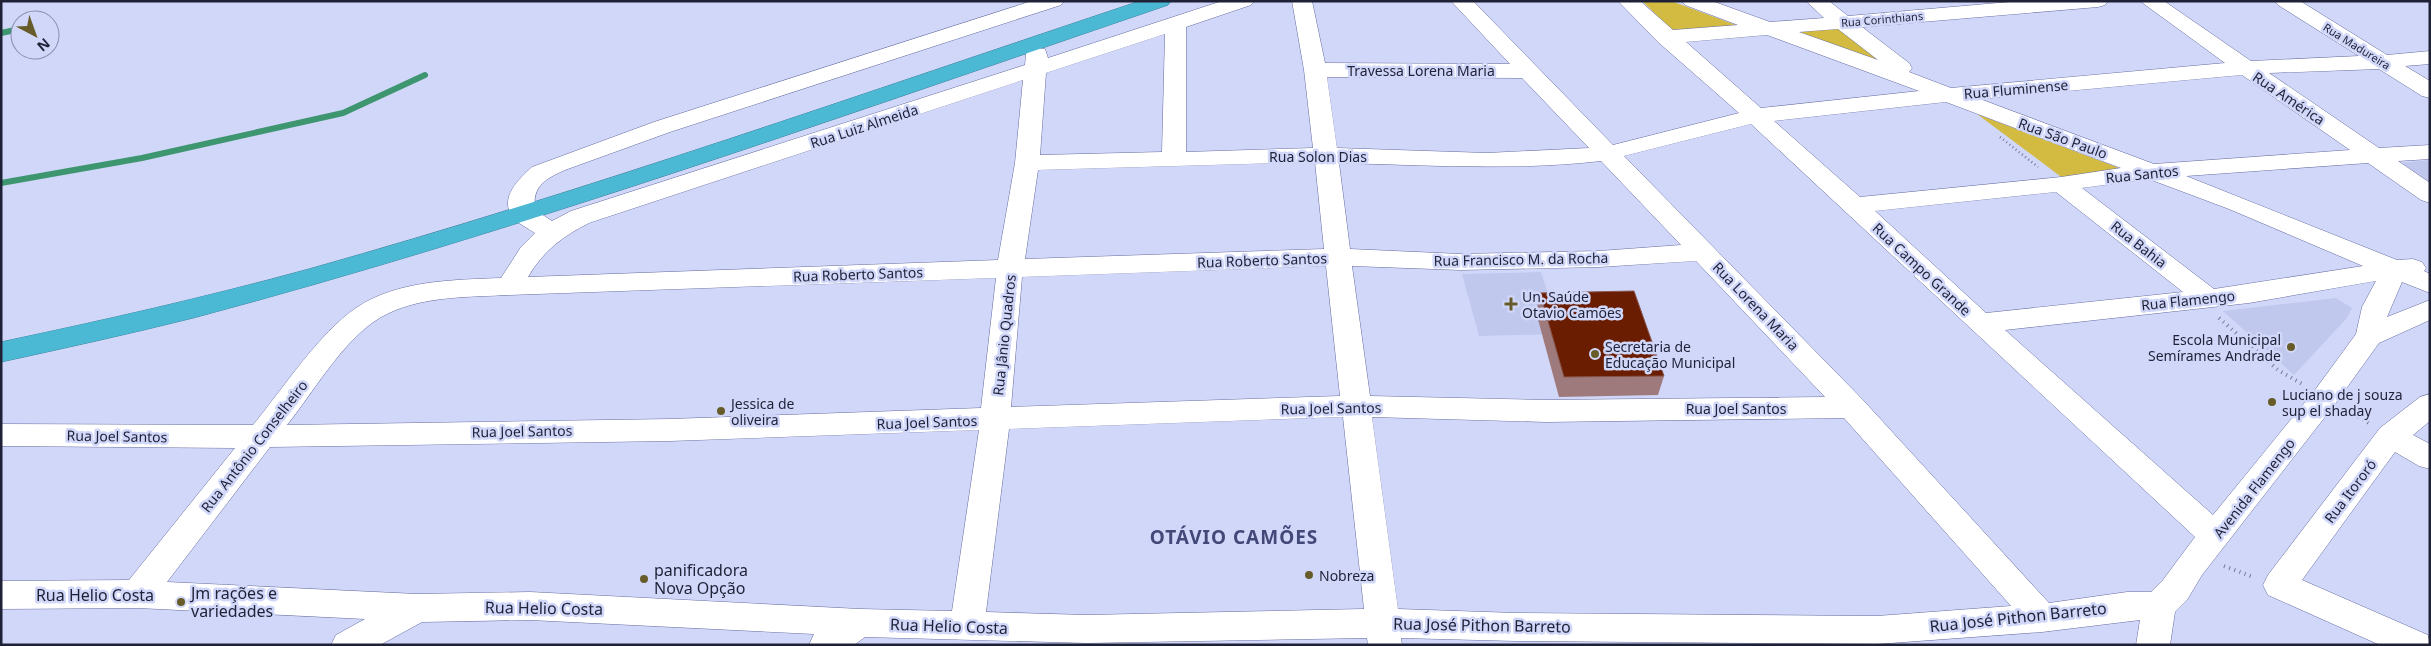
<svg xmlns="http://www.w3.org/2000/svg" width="2431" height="646" font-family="'Noto Sans',sans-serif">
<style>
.built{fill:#c1c8ed}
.green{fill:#d3bb42}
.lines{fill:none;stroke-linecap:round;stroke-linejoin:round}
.stream{stroke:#3e9670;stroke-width:6}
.minor-casing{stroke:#656c9f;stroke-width:1}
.highway-casing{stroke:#3c839d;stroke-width:1}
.path-far1{stroke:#777b97;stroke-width:2.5;stroke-dasharray:1 3;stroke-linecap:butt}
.path{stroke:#777b97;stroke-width:4;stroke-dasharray:1 4.5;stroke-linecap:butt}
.minor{fill:#fff;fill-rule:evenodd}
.highway{fill:#4bb8d4;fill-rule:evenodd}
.wall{fill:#9e7a7d}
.building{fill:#6a1d01;stroke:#89554b}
.poi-dot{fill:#675c29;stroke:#d1d7f9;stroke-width:2}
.labels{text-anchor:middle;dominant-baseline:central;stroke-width:5;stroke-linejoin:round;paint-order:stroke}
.far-street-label{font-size:11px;fill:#1f2137;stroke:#d1d7f9}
.street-label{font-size:14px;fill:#1f2137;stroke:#d1d7f9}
.poi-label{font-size:14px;fill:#1f2137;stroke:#d1d7f9;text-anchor:start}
.near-poi-label{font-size:16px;fill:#1f2137;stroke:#d1d7f9;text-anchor:start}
.near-street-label{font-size:16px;fill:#1f2137;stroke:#d1d7f9}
.district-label{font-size:19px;font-weight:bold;letter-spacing:1px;fill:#424878;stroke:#d1d7f9}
</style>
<rect width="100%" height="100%" fill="#d1d7f9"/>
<!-- built -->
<g class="built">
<polygon points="2430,160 2430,183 2401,163"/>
<polygon points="1541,272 1561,334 1479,336 1462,274"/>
<polygon points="2336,298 2352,308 2347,318 2294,375 2223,311"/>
</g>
<!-- green -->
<g class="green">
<polygon points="1642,1 1671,1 1736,25 1674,32"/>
<polygon points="1843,26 1901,72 1793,32"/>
<polygon points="1977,114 2119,168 2064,179"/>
</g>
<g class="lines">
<!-- stream -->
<g class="stream">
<polyline points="1,33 20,29"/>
<polyline points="1,183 142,158 343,113 425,75"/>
</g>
<!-- minor casing -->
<g class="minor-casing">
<g id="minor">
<path d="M1032,1H1064L1061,5L670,132L565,170C545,179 532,186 535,210L552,221L571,211L1025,65L1026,54L1029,49L1037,48L1045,49L1048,58L1222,1H1254L1251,5L1186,27V152L1313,148L1304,70L1292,1H1312L1325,63L1510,64L1451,1H1473L1613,145L1739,113L1658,42L1618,1H1640L1673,30L1738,25L1685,5L1682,1H1712L1770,22L1824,18L1806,1H1829L1848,16L2021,1H2108L2105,5L2098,7L1862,27L1909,63L1912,68L1909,72L1951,88L2225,63L2140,1H2164L2251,61L2359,56L2278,5L2275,1H2300L2387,55L2430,51V64L2405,66L2430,81V98L2422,96L2379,69L2269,73L2379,148L2430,145V159L2398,161L2430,183V203L2421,200L2368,163L2186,176L2397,260L2413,259L2422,262L2426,268L2424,271L2430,274V293L2402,282L2387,317L2430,300V320L2379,343L2335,404L2202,575L2187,600L2175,612L2170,645H2136L2140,620L2042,632L1877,644L1516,641L1401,638L1402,645H1368L1367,638L1087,643L865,637L854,645H809L814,634L530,620L422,622L380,645H331L336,635L365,619L138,608L1,609V581L129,580L235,448L1,446V424L253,425C282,390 320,332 356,308C397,280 454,280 501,278L521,247L535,233C528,228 518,224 513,217C498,198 520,178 532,167L654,122ZM1838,29L1878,60L1799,32ZM1165,34L1162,152L1040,155L1046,73ZM1767,35L1919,91L1761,108L1686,42ZM2242,75L2350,150L2154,164L1980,99ZM1327,77L1522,78L1589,148L1487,153L1337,148ZM1023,80L1015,163L998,260L528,277C543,251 563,236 589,223ZM1946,102L2121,168L2061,177L1860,197L1774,121ZM1751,124L2195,537L2163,580L2151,592H2127L2049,603L1862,399L1624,156ZM1601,161L1681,245L1599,251L1461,254L1350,249L1339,163C1426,165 1514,171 1601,161ZM1315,162L1324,249L1025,259L1038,170ZM2149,179L2229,209L2363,266L2214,289L2082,188ZM2056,192L2183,292L1986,313L1875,211ZM1696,261L1825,397L1546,400L1370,396L1352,266L1461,270L1599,267ZM1326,266L1340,396L1011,407L1022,277ZM996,278L981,408L670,419L287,425C316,389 347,332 389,313C425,296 470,297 509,295ZM2376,281L2362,307L2356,334L2315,390L2213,515L2005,330L2249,303ZM1343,417L1364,609L1087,615L986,612L1009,429ZM1372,417L1546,422L1844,418L2011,606L1877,616L1516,613L1398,609ZM979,430L952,611L860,609L530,592L417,594L167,582L270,447L670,441Z"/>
<polygon points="2430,394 2430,421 2413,435 2430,444 2430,469 2419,466 2395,452 2302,580 2428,635 2430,645 2380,645 2268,595 2263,585 2268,575 2380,428 2420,397"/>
</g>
</g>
<!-- highway casing -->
<g class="highway-casing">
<path id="highway" d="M1140,1H1171L1168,5C845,115 523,230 193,318C129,334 65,348 1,362V342C105,320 207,297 309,269C590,190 864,93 1140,1Z"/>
</g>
<!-- path-far1 -->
<polyline class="path-far1" points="2000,137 2038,167"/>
<!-- path -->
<g class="path">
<polyline points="2219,318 2278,370 2304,385"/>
<polyline points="2344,408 2369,423"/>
<polyline points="2224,566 2253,577"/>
</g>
<!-- minor -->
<use href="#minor" class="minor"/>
<!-- highway -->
<use href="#highway" class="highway"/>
</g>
<!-- wall -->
<polygon class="wall" points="1540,293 1664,376 1658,395 1559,397 1536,312"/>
<!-- building -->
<polygon class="building" points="1634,291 1664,376 1564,377 1540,293"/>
<!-- markers -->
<g class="poi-dot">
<path d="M1508.5 296.5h5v5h5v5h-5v5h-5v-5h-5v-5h5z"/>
<circle cx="2291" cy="347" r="5"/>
<circle cx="1595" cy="354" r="5"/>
<circle cx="2272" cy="402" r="5"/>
<circle cx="721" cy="411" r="5"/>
<circle cx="1309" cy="575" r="5"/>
<circle cx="644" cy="579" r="5"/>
<circle cx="181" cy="602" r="5"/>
</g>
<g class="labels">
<!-- far-street labels -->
<g class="far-street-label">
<text transform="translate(1882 19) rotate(-5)">Rua Corinthians</text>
<text transform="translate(2357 46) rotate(32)">Rua Madureira</text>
</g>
<!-- street labels -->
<g class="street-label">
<text x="1421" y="70">Travessa Lorena Maria</text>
<text transform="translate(2016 89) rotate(-5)">Rua Fluminense</text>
<text transform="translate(2289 98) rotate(34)">Rua América</text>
<text transform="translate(864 126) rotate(-18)">Rua Luiz Almeida</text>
<text transform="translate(2063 138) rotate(20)">Rua São Paulo</text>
<text x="1318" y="156">Rua Solon Dias</text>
<text transform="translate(2142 174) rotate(-6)">Rua Santos</text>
<text transform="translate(2139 244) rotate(38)">Rua Bahia</text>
<text transform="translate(1521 259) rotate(-1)">Rua Francisco M. da Rocha</text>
<text transform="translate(1262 260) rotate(-2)">Rua Roberto Santos</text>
<text transform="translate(1922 269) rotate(43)">Rua Campo Grande</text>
<text transform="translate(858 274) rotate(-2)">Rua Roberto Santos</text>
<text transform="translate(2188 300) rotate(-6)">Rua Flamengo</text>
<text transform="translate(1756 306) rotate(46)">Rua Lorena Maria</text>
<text transform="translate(1004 335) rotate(-84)">Rua Jânio Quadros</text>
<text transform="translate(1331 408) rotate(-1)">Rua Joel Santos</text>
<text x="1736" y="408">Rua Joel Santos</text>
<text transform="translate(927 422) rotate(-2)">Rua Joel Santos</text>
<text transform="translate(522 431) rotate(-1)">Rua Joel Santos</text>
<text transform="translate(117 436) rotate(1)">Rua Joel Santos</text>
<text transform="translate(254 446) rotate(-52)">Rua Antônio Conselheiro</text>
<text transform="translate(2254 488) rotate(-52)">Avenida Flamengo</text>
<text transform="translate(2350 491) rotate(-53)">Rua Itororó</text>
</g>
<!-- poi labels -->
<g class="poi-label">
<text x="1522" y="296">Un. Saúde<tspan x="1522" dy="16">Otavio Camões</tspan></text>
<text x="2281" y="339" text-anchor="end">Escola Municipal<tspan x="2281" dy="16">Semírames Andrade</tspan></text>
<text x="1605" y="346">Secretaria de<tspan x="1605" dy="16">Educação Municipal</tspan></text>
<text x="2282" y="394">Luciano de j souza<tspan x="2282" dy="16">sup el shaday</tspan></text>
<text x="731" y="403">Jessica de<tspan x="731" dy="16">oliveira</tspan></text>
<text x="1319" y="575">Nobreza</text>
</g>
<!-- near-poi labels -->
<g class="near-poi-label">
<text x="654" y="570">panificadora<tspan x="654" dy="18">Nova Opção</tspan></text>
<text x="191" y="593">Jm rações e<tspan x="191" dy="18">variedades</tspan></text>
</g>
<!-- near-street labels -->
<g class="near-street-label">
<text x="95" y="595">Rua Helio Costa</text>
<text transform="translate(544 608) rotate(1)">Rua Helio Costa</text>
<text transform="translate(2018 617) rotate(-6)">Rua José Pithon Barreto</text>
<text transform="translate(1482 625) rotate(1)">Rua José Pithon Barreto</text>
<text transform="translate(949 626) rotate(2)">Rua Helio Costa</text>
</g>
<!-- district labels -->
<g class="district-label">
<text x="1234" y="537">OTÁVIO CAMÕES</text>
</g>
</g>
<!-- border -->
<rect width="2431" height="646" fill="none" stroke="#1f2137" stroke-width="5"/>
<!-- north arrow -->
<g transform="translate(35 35) rotate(139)"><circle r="24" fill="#d1d7f9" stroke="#8a8eab"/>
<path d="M0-4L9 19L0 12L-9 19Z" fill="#675c29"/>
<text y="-8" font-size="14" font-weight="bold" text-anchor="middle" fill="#1f2137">N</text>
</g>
</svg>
